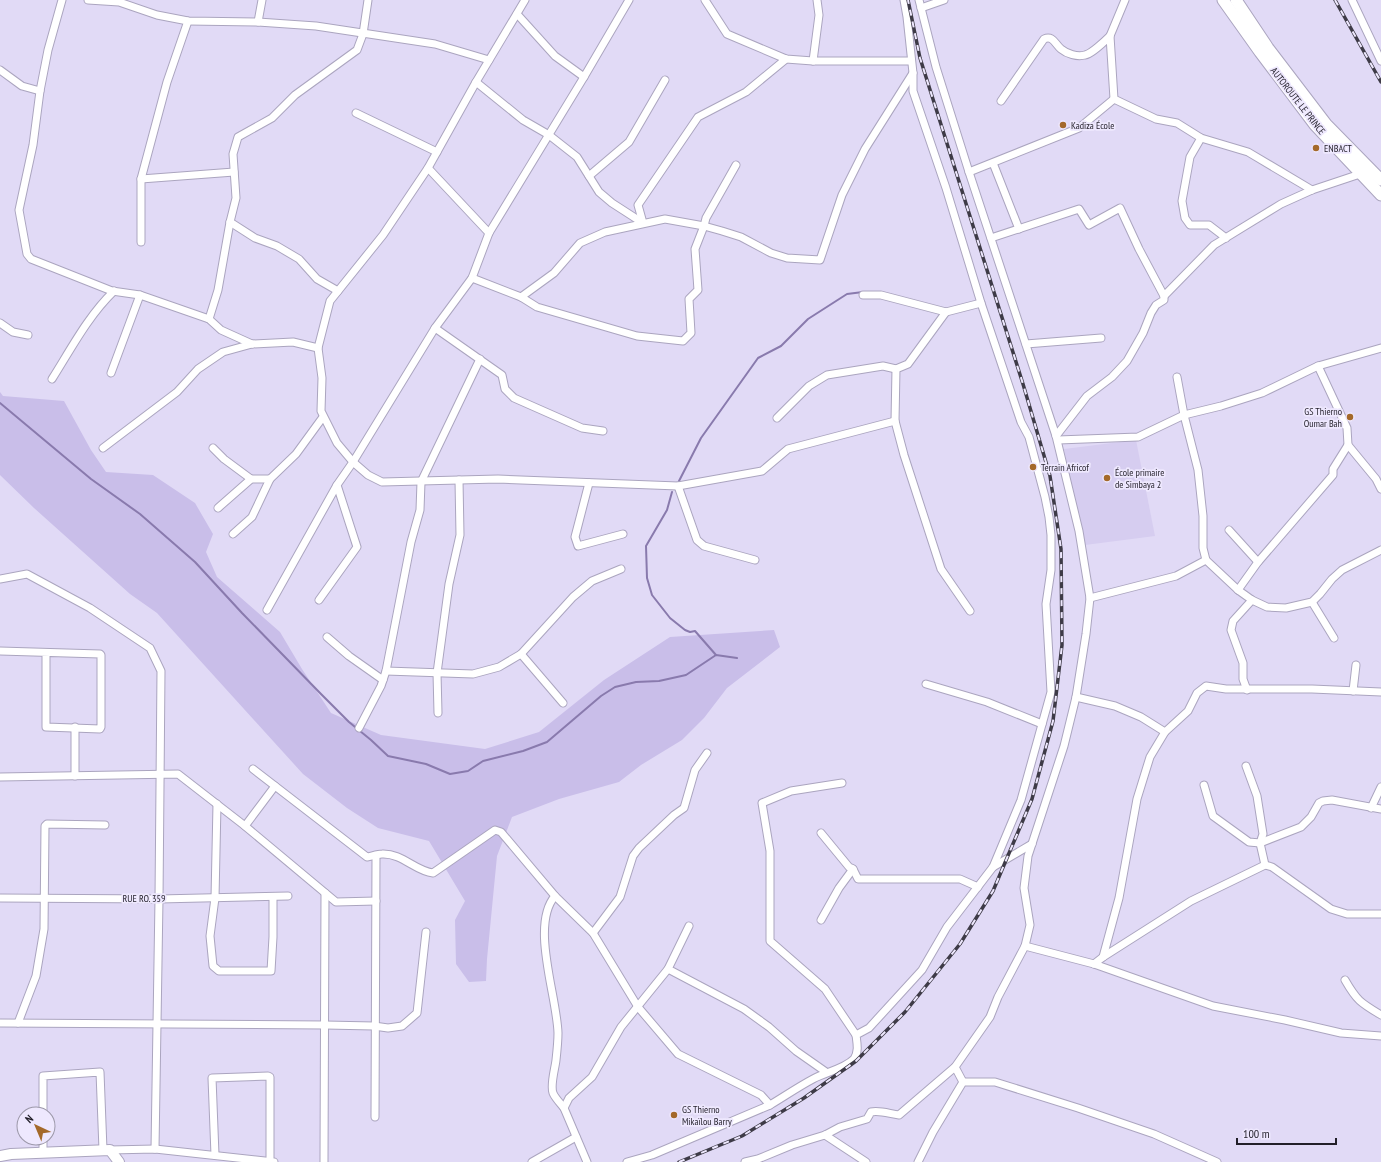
<svg xmlns="http://www.w3.org/2000/svg" width="1381" height="1162" font-family="'PT Sans Narrow',sans-serif">
<style>
.built{fill:#d6cdf0}
.green{fill:#c9bee9}
.lines{fill:none;stroke-linecap:round;stroke-linejoin:round}
.stream{stroke:#897aad;stroke-width:2}
.street-casing{stroke:#aba5bf;stroke-width:9}
.secondary-casing{stroke:#aba5bf;stroke-width:12}
.primary-casing{stroke:#aba5bf;stroke-width:13}
.street{stroke:#fff;stroke-width:7}
.secondary{stroke:#fff;stroke-width:10}
.primary{stroke:#fff;stroke-width:11}
.rail-casing{stroke:#3e3b47;stroke-width:3.5}
.rail{stroke:#eee8fe;stroke-width:2;stroke-dasharray:6;stroke-linecap:butt}
.poi-dot{fill:#a4692a;stroke:#eee8fe;stroke-width:1.5}
.labels{text-anchor:middle;dominant-baseline:central;stroke-width:3.5;stroke-linejoin:round;paint-order:stroke}
.street-label{font-size:10px;fill:#221f29;stroke:#eee8fe}
.poi-label{font-size:10px;fill:#221f29;stroke:#eee8fe;text-anchor:start}
</style>
<rect width="100%" height="100%" fill="#e1daf6"/>
<!-- built -->
<polygon class="built" points="1136,440 1155,536 1085,545 1076,508 1064,449"/>
<!-- green -->
<polygon class="green" points="0,392 3,396 64,401 91,450 106,472 153,475 195,503 213,534 206,552 217,577 280,632 302,669 331,713 381,735 485,749 539,732 604,680 670,637 774,630 780,647 727,688 704,718 682,740 641,765 619,782 559,799 512,817 497,856 487,959 486,981 469,982 456,964 455,920 465,901 429,841 378,828 347,808 303,774 157,613 130,594 34,508 0,475"/>
<g class="lines">
<!-- stream -->
<g class="stream">
<polyline points="0,403 91,479 140,514 195,562 242,613 321,694 349,722 371,740 388,756 426,764 450,774 468,771 483,761 523,751 547,742 601,696 615,687 636,682 659,681 686,675 716,655 737,658"/>
<polyline points="679,481 701,438 758,358 781,346 808,319 847,294 863,292"/>
<polyline points="672,492 667,510 646,546 647,578 652,595 670,618 685,630 690,632 695,631 716,655"/>
</g>
<!-- street casing -->
<g class="street-casing">
<g id="street">
<polyline points="62,0 48,50 40,91 33,145 19,210 27,254 31,259 112,291 140,295 209,319 221,330 252,344"/>
<polyline points="88,0 119,2 157,15 188,21 258,22 316,26 435,44 489,60"/>
<polyline points="525,0 476,82 428,168 383,235 330,301 318,348 322,378 321,411 337,443 353,462 368,475 382,482 498,479 678,486 762,471 788,449 895,421"/>
<polyline points="705,0 727,34 786,59 813,61 911,61"/>
<polyline points="919,0 936,67 969,172 1056,436 1079,531 1090,598 1086,634 1076,697 1064,746 1028,856 1024,888 1030,925 1025,946"/>
<polyline points="1125,0 1110,36 1114,99 1156,119 1177,123 1201,138 1248,152 1312,190"/>
<polyline points="1352,0 1381,61"/>
<polyline points="921,8 944,0"/>
<polyline points="517,14 555,56 584,77"/>
<polyline points="258,22 262,0"/>
<polyline points="813,61 819,15 817,0"/>
<polyline points="0,70 22,86 40,91"/>
<polyline points="476,82 523,120 549,135 577,157 599,192 612,203 643,223"/>
<path d="M1001,101L1044,39C1053,35 1055,44 1061,49C1067,54 1077,57 1085,55C1091,54 1105,41 1110,36"/>
<polyline points="356,113 437,152"/>
<polyline points="1201,138 1190,157 1182,201 1185,218 1190,225 1209,225 1226,238"/>
<polyline points="993,163 1019,229"/>
<polyline points="428,168 489,233"/>
<polyline points="969,172 1079,128 1114,99"/>
<polyline points="589,176 629,142 665,80"/>
<polyline points="141,179 234,172"/>
<polyline points="230,222 255,238 277,246 299,259 317,279 338,291"/>
<polyline points="643,223 638,205 698,117 746,92 786,59"/>
<polyline points="991,238 1079,209 1089,225 1120,208 1139,249 1164,296 1214,245 1281,204 1312,190 1360,174"/>
<polyline points="141,242 141,179 167,82 188,21"/>
<polyline points="472,278 521,297 537,307 637,336 683,341 691,333 689,299 698,290 695,249 704,226 706,218 736,165"/>
<polyline points="863,295 881,295 946,312 981,303"/>
<polyline points="521,297 554,273 580,243 605,232 665,219 704,226 722,231 741,237 771,253 787,258 820,260 842,195 865,149 913,73"/>
<polyline points="946,312 908,364 896,369 895,421 904,455 941,569 970,611"/>
<polyline points="209,319 218,290 230,222 236,198 233,154 238,137 272,118 295,95 357,50 363,34 368,0"/>
<polyline points="0,323 13,332 28,335"/>
<polyline points="435,328 502,375 505,389 514,398 582,428 603,431"/>
<polyline points="1026,344 1101,338"/>
<polyline points="1318,366 1347,428 1348,445 1376,479 1381,489"/>
<polyline points="111,373 140,295"/>
<polyline points="1177,377 1184,415 1198,470 1203,516 1203,548 1206,560 1238,590 1252,600 1267,607 1286,608 1312,602 1320,594 1332,579 1342,570 1381,550"/>
<path d="M52,379C71,349 88,316 114,291"/>
<polyline points="777,418 809,386 827,375 883,366 896,369"/>
<polyline points="1056,436 1087,396 1112,377 1127,361 1143,333 1151,313 1156,305 1164,300 1164,296"/>
<polyline points="1058,440 1138,437 1184,415 1221,406 1262,393 1318,366 1381,348"/>
<polyline points="103,448 177,392 198,369 223,352 252,344 293,342 318,348"/>
<polyline points="213,448 224,459 251,479"/>
<polyline points="589,483 575,537 578,546 623,534"/>
<polyline points="678,486 697,540 704,546 755,560"/>
<polyline points="218,508 251,479 270,479 296,454 323,417"/>
<polyline points="1229,530 1258,562"/>
<polyline points="233,534 252,517 270,479"/>
<polyline points="0,579 27,574 90,608 150,648 161,671 159,899 155,1149"/>
<polyline points="1238,590 1258,562 1333,475 1333,469 1348,445"/>
<polyline points="1090,598 1176,576 1206,560"/>
<polyline points="319,600 357,547 337,485"/>
<polyline points="1312,602 1334,638"/>
<polyline points="267,610 337,485 353,462 435,328 472,278 489,233 584,77 629,0"/>
<polyline points="327,637 349,656 383,680"/>
<polyline points="0,651 100,654 101,655 101,727 100,729 46,727 46,653"/>
<polyline points="521,654 563,703"/>
<polyline points="386,671 473,674 499,667 521,654 573,597 592,581 621,569"/>
<polyline points="926,684 987,702 1042,724"/>
<polyline points="1247,690 1243,679 1243,663 1231,630 1233,621 1252,600"/>
<polyline points="1353,691 1356,665"/>
<polyline points="1076,697 1115,706 1141,717 1165,732 1188,711 1197,693 1206,686 1226,689 1312,689 1381,692"/>
<polyline points="438,713 437,673 449,584 460,535 459,480"/>
<polyline points="75,727 75,776"/>
<polyline points="359,728 381,686 386,671 411,542 420,510 421,482 480,359"/>
<polyline points="1246,766 1257,796 1263,834 1260,843 1265,865"/>
<path d="M253,769L367,857C372,856 378,854 382,854C402,853 415,871 433,873L495,830L501,832L555,896L593,933L638,1007L678,1054L761,1095L770,1105L652,1155L627,1162"/>
<polyline points="0,777 178,774 245,826 336,902 376,901"/>
<polyline points="842,783 791,791 762,803 770,851 770,941 825,989 856,1035"/>
<polyline points="1204,785 1213,816 1249,842 1260,843 1301,827 1311,817 1319,803 1323,801 1332,800 1381,809"/>
<polyline points="217,804 215,898 210,936 213,966 219,971 271,971 273,937 273,897"/>
<polyline points="1371,808 1381,787"/>
<polyline points="245,826 275,786"/>
<polyline points="821,833 849,867 853,869 858,879 960,879 978,887"/>
<polyline points="993,867 1032,844"/>
<path d="M555,896C530,925 557,996 558,1033C558,1042 557,1051 556,1060C555,1069 550,1085 553,1093C555,1098 561,1104 564,1108"/>
<polyline points="0,898 159,899 288,896"/>
<polyline points="821,920 839,888 853,869"/>
<polyline points="689,926 668,969 744,1009 769,1027 796,1051 826,1072"/>
<polyline points="593,933 620,897 633,856 639,848 674,815 684,808 695,770 707,753"/>
<polyline points="1103,957 1119,898 1137,799 1150,757 1165,732"/>
<polyline points="1094,964 1103,957 1191,901 1265,865 1272,867 1331,909 1347,914 1381,914"/>
<path d="M1345,980C1357,1001 1361,1003 1381,1015"/>
<polyline points="0,1023 325,1025 374,1026 388,1028 402,1026 417,1013 426,932"/>
<polyline points="18,1023 36,976 44,929 45,826 47,824 105,825"/>
<polyline points="955,1067 963,1082"/>
<path d="M770,1105C785,1096 798,1087 813,1079C826,1072 844,1069 854,1059C859,1052 857,1043 856,1035L869,1028L922,970L947,927L993,867L1021,800L1051,692L1046,604L1051,570V535L1049,517L1045,497L1029,437L1021,422L981,303L946,188L913,91V73L907,17L904,0"/>
<polyline points="43,1114 43,1076 100,1072 103,1150"/>
<polyline points="375,1117 376,856"/>
<polyline points="825,1135 866,1162"/>
<polyline points="43,1138 43,1152"/>
<polyline points="110,1150 155,1149 274,1162"/>
<polyline points="215,1155 212,1078 268,1076 270,1077 270,1162"/>
<polyline points="324,1162 325,893"/>
<polyline points="532,1162 576,1137"/>
<polyline points="587,1162 564,1108 569,1098 592,1077 621,1027 668,969"/>
<path d="M745,1162L758,1159L792,1145L825,1135L840,1127L867,1119L871,1112C880,1110 890,1114 899,1115L955,1067L990,1017L998,997L1025,946L1094,964L1213,1006L1285,1020L1341,1033L1381,1036"/>
<polyline points="918,1162 933,1132 963,1082 995,1082 1078,1108 1154,1134 1217,1162"/>
</g>
</g>
<!-- secondary casing -->
<g class="secondary-casing">
<polyline id="secondary" points="0,1156 11,1154 110,1150 119,1162"/>
</g>
<!-- primary casing -->
<g class="primary-casing">
<g id="primary">
<polyline points="1223,0 1260,52 1315,125 1381,195"/>
<polyline points="1236,0 1268,48 1326,124 1381,180"/>
</g>
</g>
<!-- street -->
<use href="#street" class="street"/>
<!-- secondary -->
<use href="#secondary" class="secondary"/>
<!-- primary -->
<use href="#primary" class="primary"/>
<!-- rail casing -->
<g class="rail-casing">
<g id="rail">
<polyline points="1335,0 1381,82"/>
<polyline points="679,1162 742,1136 804,1098 856,1061 905,1012 960,944 993,891 1032,799 1053,721 1062,645 1061,549 1050,476 1023,384 920,58 908,0"/>
</g>
</g>
<!-- rail -->
<use href="#rail" class="rail"/>
</g>
<!-- markers -->
<g class="poi-dot">
<circle cx="1063" cy="125" r="4"/>
<circle cx="1316" cy="148" r="4"/>
<circle cx="1350" cy="417" r="4"/>
<circle cx="1033" cy="467" r="4"/>
<circle cx="1107" cy="478" r="4"/>
<circle cx="674" cy="1115" r="4"/>
</g>
<g class="labels">
<!-- street labels -->
<g class="street-label">
<text transform="translate(1298 101) rotate(52)">AUTOROUTE LE PRINCE</text>
<text x="144" y="898">RUE RO. 359</text>
</g>
<!-- poi labels -->
<g class="poi-label">
<text x="1071" y="125">Kadiza École</text>
<text x="1324" y="148">ENBACT</text>
<text x="1342" y="411" text-anchor="end">GS Thierno<tspan x="1342" dy="12">Oumar Bah</tspan></text>
<text x="1041" y="467">Terrain Africof</text>
<text x="1115" y="472">École primaire<tspan x="1115" dy="12">de Simbaya 2</tspan></text>
<text x="682" y="1109">GS Thierno<tspan x="682" dy="12">Mikaïlou Barry</tspan></text>
</g>
</g>
<!-- north arrow -->
<g transform="translate(36 1126) rotate(316)"><circle r="19" fill="#eee8fe" stroke="#9c98a9"/>
<path d="M0-3L7 15L0 10L-7 15Z" fill="#a4692a"/>
<text y="-6" font-size="11" font-weight="bold" text-anchor="middle" fill="#221f29">N</text>
</g>
<!-- scale -->
<path d="M1237 1138v6h99v-6" fill="none" stroke="#221f29" stroke-width="2"/>
<text x="1243" y="1138" font-size="12" fill="#221f29" stroke="#eee8fe" stroke-width="3" paint-order="stroke">100 m</text>
</svg>
